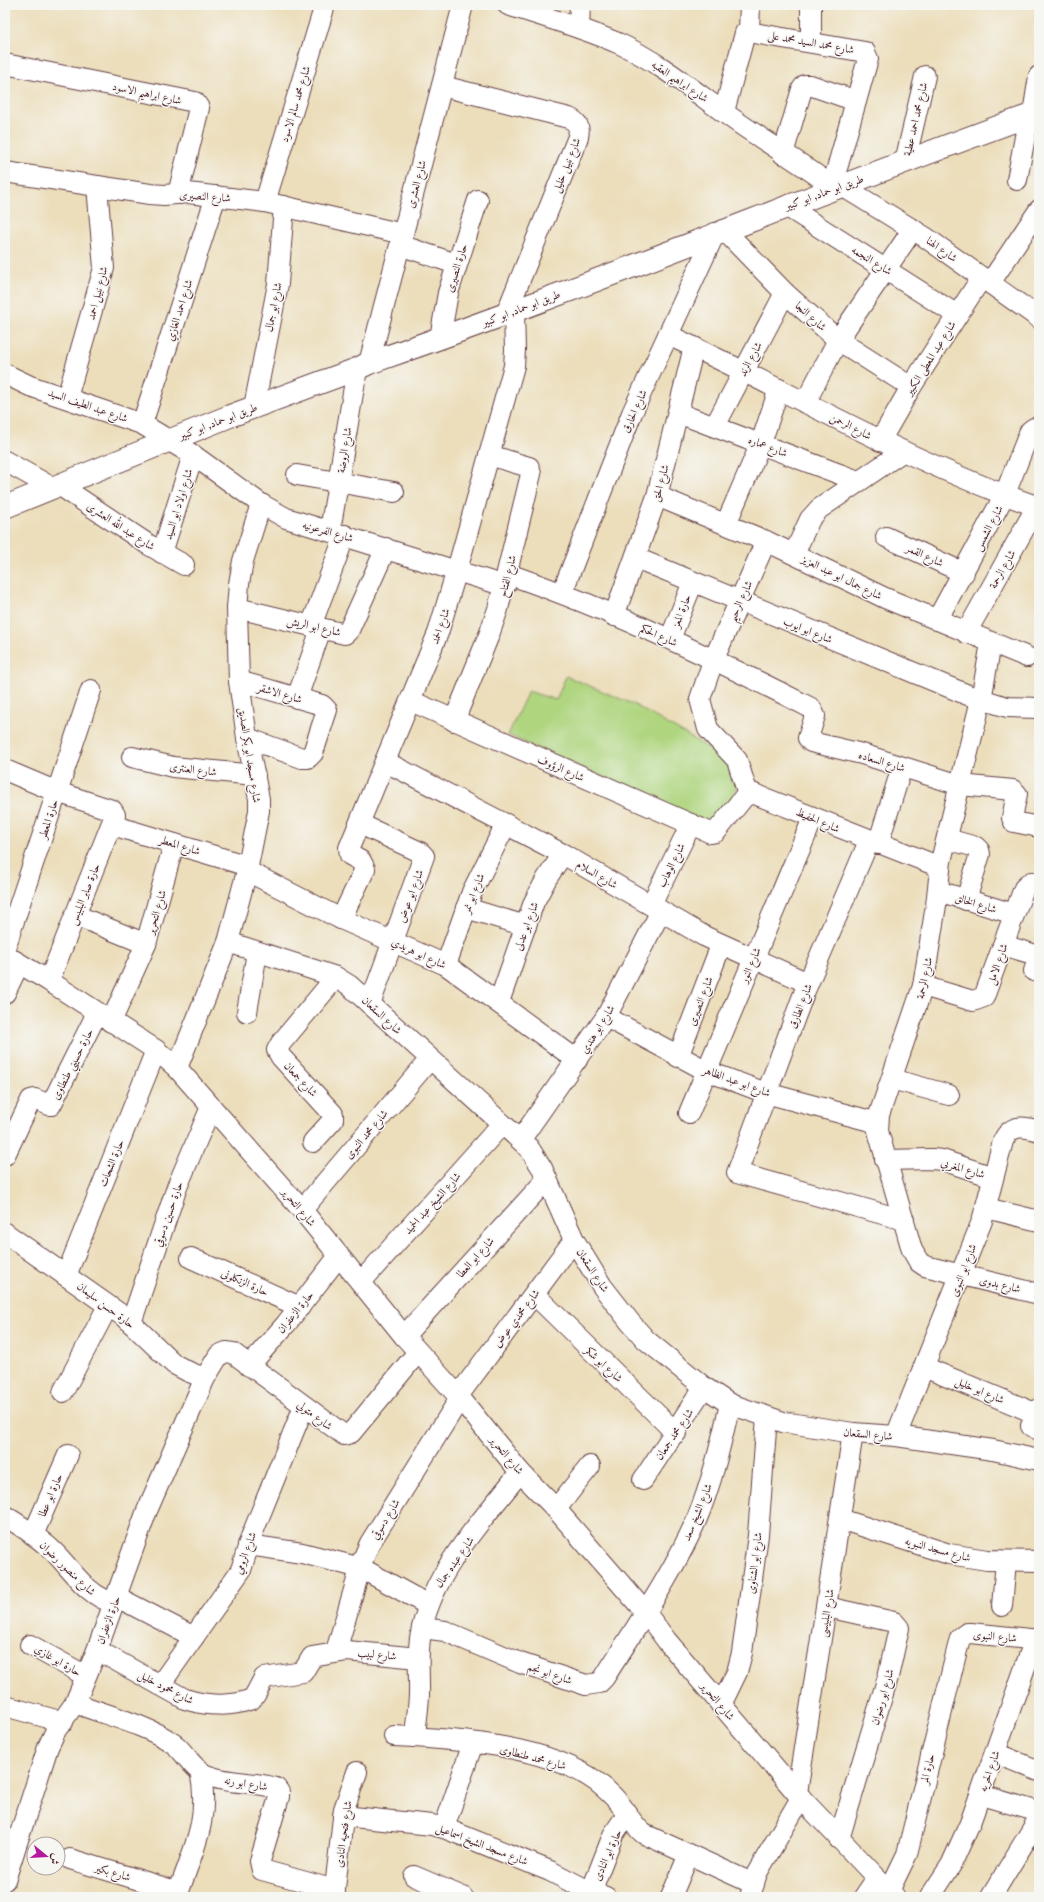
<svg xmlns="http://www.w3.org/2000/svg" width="1044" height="1902" font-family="'Libre Caslon Text',Amiri,serif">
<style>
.green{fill:#afd57f;stroke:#7c7a55}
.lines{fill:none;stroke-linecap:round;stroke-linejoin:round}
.street-casing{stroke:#623c41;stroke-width:22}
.secondary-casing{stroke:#623c41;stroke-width:24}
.street{stroke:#fff;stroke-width:20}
.secondary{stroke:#fff;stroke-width:22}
.labels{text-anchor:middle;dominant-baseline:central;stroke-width:3;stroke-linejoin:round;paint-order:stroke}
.street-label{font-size:11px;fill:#4a1f2b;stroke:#f6f6f2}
</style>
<rect width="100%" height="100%" fill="#f6f6f2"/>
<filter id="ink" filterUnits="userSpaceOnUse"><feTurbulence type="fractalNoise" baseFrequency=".025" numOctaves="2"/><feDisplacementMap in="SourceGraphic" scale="8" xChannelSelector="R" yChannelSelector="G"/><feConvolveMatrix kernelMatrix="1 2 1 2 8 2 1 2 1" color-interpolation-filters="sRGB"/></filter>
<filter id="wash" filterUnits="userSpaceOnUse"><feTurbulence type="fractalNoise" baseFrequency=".012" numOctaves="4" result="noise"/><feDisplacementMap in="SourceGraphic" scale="16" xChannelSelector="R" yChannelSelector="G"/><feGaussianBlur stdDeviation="0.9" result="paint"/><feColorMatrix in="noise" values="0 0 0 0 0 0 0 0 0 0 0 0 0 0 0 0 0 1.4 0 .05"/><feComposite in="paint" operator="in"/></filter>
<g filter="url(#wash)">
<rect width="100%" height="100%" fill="#ecdebb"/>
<!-- green -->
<polygon class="green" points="566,676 633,704 745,769 717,828 508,735 528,691 556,700"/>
</g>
<g filter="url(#ink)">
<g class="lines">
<!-- street casing -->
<g class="street-casing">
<g id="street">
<path d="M508,5C545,17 584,28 620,44C661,63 696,93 733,119C767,143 803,164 836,189"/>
<polyline points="579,28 580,5"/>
<polyline points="749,31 750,5"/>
<polyline points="811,42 811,5"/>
<polyline points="5,64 195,102 199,108 178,194"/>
<path d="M442,86L569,118C578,122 580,128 578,137L506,314"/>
<polyline points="724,112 745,33 748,32 865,52 868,59 832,186"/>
<polyline points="1033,114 1039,76"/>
<polyline points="783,154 802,89 805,85 810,85 856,101"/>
<polyline points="905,162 925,76"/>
<polyline points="5,172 150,194 164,195 188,193 265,202 403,234"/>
<polyline points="1017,180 1029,115"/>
<polyline points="842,186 925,237 1039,318"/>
<polyline points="265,202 325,5"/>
<polyline points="786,206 957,315"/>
<polyline points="724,230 785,293 838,340 911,387"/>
<polyline points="400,245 456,264"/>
<polyline points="990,283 1039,210"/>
<path d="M668,335C792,392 909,463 1039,507"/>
<polyline points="440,338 448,293 478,200"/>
<polyline points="369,363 463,5"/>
<polyline points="5,374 30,386 142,424 193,455 261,504 286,518 505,586"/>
<polyline points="67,398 104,268 97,186"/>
<polyline points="805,403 838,340 913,229"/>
<polyline points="254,407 278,284 284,206"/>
<polyline points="678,413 858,481"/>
<polyline points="142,424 216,196"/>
<polyline points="715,426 785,293"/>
<polyline points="880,441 911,387 982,277"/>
<polyline points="5,461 53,488"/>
<polyline points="297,475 394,492"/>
<polyline points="59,485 149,545 184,565"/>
<polyline points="657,496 766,541 885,598 1027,657"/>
<polyline points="726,524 761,443 779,389"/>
<polyline points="330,531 357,369"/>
<polyline points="886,537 964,573"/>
<polyline points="162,553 193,455"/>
<polyline points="794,554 810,519 819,509 902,452"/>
<polyline points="636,558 968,695 1007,707 1039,708"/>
<path d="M508,574C612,610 713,658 811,708L815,716L808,738L811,742L862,754L960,785L1013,790L1017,794L1012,818L1014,822L1039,827"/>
<polyline points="562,593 632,413 715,233"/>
<polyline points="237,608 345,634 349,630 386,548"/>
<polyline points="614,616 657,496 694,347"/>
<polyline points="937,620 1005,494 1030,431 1034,428 1039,429"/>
<polyline points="311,626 345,535"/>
<polyline points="966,633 1037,506"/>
<polyline points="670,639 693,582"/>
<polyline points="991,643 981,700 941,861 936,905 923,986 879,1115 878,1131 912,1250 919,1262 925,1266 1039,1294"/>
<polyline points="239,681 322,705 327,710 313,753 308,758 302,758 247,738"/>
<polyline points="297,698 321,629"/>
<polyline points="411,701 711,833 716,832 744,797 752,793 940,867"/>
<polyline points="454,721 489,635 498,609 531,474 529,467 489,455"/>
<polyline points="132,757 173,767 255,775"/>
<polyline points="386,762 563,854 704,936 808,983"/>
<polyline points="5,770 57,792 112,810 115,815 49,981"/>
<polyline points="748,794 737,760 708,729 700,699 713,661 766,541"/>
<polyline points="360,824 420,852 424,856 370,1004"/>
<polyline points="112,825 248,866"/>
<polyline points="947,839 976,847 979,850 980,854 966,900"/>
<polyline points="869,841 804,993 737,1173 904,1220"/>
<polyline points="878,844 902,767"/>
<polyline points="247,871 341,919 446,965 577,1060"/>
<polyline points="938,891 1014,914"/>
<polyline points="651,905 691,824"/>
<polyline points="466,908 526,926"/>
<polyline points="75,915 146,944"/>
<polyline points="341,919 365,869 361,861 350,855 349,848 438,633 457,570 514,366 515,350 514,311"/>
<polyline points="228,942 336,977 349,985 529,1148 542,1168 574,1240 602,1286 630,1322 646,1340 704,1387 730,1404 783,1422 853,1433 896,1436 993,1450 1039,1460"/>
<polyline points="1003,945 1036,955 1038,959 1034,971"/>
<polyline points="5,948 91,690"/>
<polyline points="5,955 49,981 156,1050 177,1068 302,1210 404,1336 460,1398 520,1472 556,1509 646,1613 667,1641 801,1798 895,1897"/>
<polyline points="446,965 472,892 506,824"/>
<polyline points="923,986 973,1001 984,997 1024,888 1031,882 1039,883"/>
<polyline points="5,993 19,964"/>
<polyline points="499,1002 534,902 547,878 563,854"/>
<polyline points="247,1012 257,952"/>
<polyline points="606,1017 707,1071 766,1093 878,1123"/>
<polyline points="111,1022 146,944 174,844"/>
<polyline points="678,1057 721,945"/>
<polyline points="177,1068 228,942 247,871 259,811 259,799 247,738 239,681 237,608 239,584 243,561 261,504"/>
<polyline points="892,1079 949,1095"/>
<polyline points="689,1113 813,818"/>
<polyline points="521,1139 606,1017 661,911"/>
<polyline points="313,1142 333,1120 333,1114 281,1057 277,1050 281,1043 336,977"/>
<polyline points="5,1155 31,1100 35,1099 49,1105 51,1105 97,1013"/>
<polyline points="885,1160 932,1159 942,1160 993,1177"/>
<polyline points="986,1208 1039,1221"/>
<polyline points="302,1210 430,1059"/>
<polyline points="5,1233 126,1318 174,1364 189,1372 205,1378"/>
<polyline points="191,1258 300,1307"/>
<polyline points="66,1276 156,1050"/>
<polyline points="361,1282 502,1124"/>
<polyline points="534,1294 676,1433"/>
<polyline points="131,1323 177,1187 211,1107"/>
<polyline points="404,1336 547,1179"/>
<polyline points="249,1366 286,1324 339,1256"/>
<polyline points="924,1367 1037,1414"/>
<polyline points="63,1392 108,1306"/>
<polyline points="458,1396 574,1240"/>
<polyline points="1039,1409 1031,1426 1039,1430"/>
<path d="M896,1436L982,1221L1003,1141C1011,1124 1023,1126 1039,1131"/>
<polyline points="643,1480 704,1387"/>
<polyline points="556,1509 590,1466"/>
<path d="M5,1516C23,1527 41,1539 55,1553C74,1572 87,1596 114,1603"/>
<polyline points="840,1519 949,1554 987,1560 1039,1561"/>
<polyline points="33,1535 68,1455"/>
<polyline points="248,1545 302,1553 361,1568 428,1605"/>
<polyline points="117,1597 194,1637"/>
<polyline points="1002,1606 1006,1561"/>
<polyline points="827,1607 894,1622 899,1628 888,1677 839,1839"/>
<path d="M422,1628L445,1631L520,1663L586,1685L599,1683L604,1678C636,1627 671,1577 696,1521C712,1483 721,1443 730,1404"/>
<polyline points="30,1645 86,1676"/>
<path d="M97,1650L185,1699C206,1706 232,1707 252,1699L255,1695L264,1678L303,1672L312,1657L347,1651L418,1658"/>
<polyline points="336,1651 363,1559 370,1543 460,1398"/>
<polyline points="160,1685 241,1570 251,1537 304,1406"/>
<path d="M75,1703C103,1714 150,1726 174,1744C185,1752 191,1767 204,1774C226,1784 253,1781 276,1788L279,1792V1797L260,1861L262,1870L335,1890"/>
<polyline points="721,1705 737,1672 742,1653 758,1535 767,1417"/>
<polyline points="5,1706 63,1722"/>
<path d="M394,1736C455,1739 547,1745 597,1782C607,1790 616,1798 623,1808C630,1818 634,1826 644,1834L754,1884"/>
<path d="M415,1737C416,1720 420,1702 419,1685C419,1666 417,1647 422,1628C436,1567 483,1520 520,1472"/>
<polyline points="995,1753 1039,1771"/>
<polyline points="797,1793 853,1433"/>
<polyline points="981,1795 1039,1812"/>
<polyline points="343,1816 432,1825 444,1828 550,1871 585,1889 606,1897"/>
<polyline points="444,1828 473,1743"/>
<polyline points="70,1859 179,1892"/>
<polyline points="414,1876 463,1897"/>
<polyline points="5,1880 48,1747 56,1730 75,1703 97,1650 146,1513 205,1378 219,1355 226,1352 233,1353 344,1435 351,1433 418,1352"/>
<polyline points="889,1891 907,1854 960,1638 967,1633 971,1633 1039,1640"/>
<path d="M177,1897C192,1851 211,1820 200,1771"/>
<polyline points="334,1897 344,1809 357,1772"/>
<polyline points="589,1897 613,1835 627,1814"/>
<polyline points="671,1897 689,1854"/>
<polyline points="750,1897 757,1873 801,1798"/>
<polyline points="864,1897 877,1878"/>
<polyline points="930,1897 951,1865 970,1823 1035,1639"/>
<polyline points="991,1897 1039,1818"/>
</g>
</g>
<!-- secondary casing -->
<g class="secondary-casing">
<path id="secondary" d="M5,507L230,416L357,369L369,363C595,285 815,193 1039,112"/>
</g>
<!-- street -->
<use href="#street" class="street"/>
<!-- secondary -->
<use href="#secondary" class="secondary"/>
</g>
</g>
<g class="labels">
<!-- street labels -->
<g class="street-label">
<text transform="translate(811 42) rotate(10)">شارع محمد السيد محمد على</text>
<text transform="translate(680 81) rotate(34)">شارع ابراهيم العقبه</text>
<text transform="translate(147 93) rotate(12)">شارع ابراهيم الاسود</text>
<text transform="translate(295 104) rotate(-73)">شارع محمد سالم الاسود</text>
<text transform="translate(915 119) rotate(-77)">شارع محمد احمد عطية</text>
<text transform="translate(566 165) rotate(-68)">شارع نبيل خليل</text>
<text transform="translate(416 184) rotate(-75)">شارع العشرى</text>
<text transform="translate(824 192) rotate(-20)">طريق ابو حماد, ابو كبير</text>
<text transform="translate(205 196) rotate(4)">شارع النصيرى</text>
<text transform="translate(942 249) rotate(35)">شارع الهنا</text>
<text transform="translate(872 260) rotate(32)">شارع النجمه</text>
<text transform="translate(456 268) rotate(-73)">حارة النصيرى</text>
<text transform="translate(97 293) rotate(-76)">شارع نبيل احمد</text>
<text transform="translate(273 307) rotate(-79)">شارع ابو جمال</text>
<text transform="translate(521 308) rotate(-21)">طريق ابو حماد, ابو كبير</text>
<text transform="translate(179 310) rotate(-72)">شارع احمد الغازي</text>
<text transform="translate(811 316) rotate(42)">شارع النجا</text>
<text transform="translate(930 358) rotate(-58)">شارع عبد المعطى الكبير</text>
<text transform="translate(750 359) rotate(-62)">شارع الرند</text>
<text transform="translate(88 405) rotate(19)">شارع عبد الطيف السيد</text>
<text transform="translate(634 411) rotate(-66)">شارع الحارق</text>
<text transform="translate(218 421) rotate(-21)">طريق ابو حماد, ابو كبير</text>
<text transform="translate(851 426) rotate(27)">شارع الرحمن</text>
<text transform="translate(768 446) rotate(21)">شارع عماره</text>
<text transform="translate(344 450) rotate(-81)">شارع الروضة</text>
<text transform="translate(660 483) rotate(-75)">شارع الحق</text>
<text transform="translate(178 504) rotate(-73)">شارع اولاد ابو السيد</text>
<text transform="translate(121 526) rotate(33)">شارع عبد الله العشرى</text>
<text transform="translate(988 528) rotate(-62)">شارع الشمس</text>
<text transform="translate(328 531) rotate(16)">شارع الفرعونيه</text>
<text transform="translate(925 555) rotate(25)">شارع القمر</text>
<text transform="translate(1002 569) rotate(-61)">شارع الرحمة</text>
<text transform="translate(507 576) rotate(-76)">شارع الفتاح</text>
<text transform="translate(842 577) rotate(26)">شارع جمال ابو عبد العزيز</text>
<text transform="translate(740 601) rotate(-66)">شارع الرحيم</text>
<text transform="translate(681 611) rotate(-69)">حارة المعز</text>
<text transform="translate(314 626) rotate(13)">شارع ابو الريش</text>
<text transform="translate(440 626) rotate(-71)">شارع الحمد</text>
<text transform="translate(808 630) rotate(22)">شارع ابو ايوب</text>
<text transform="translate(659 635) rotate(24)">شارع الحكم</text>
<text transform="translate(280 693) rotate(16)">شارع الاشقر</text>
<text transform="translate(250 755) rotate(81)">شارع مسجد ابو بكر الصديق</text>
<text transform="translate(882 761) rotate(17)">شارع السعاده</text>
<text transform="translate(561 768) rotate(23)">شارع الرؤوف</text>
<text transform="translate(193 769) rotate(7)">شارع العنترى</text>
<text transform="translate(48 819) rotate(-72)">حارة المعطر</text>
<text transform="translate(818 820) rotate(23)">شارع الحفيظ</text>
<text transform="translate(180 845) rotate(17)">شارع المعطر</text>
<text transform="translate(671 865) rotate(-64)">شارع الوهاب</text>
<text transform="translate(597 874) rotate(30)">شارع السلام</text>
<text transform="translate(473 893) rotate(-68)">شارع ابو نمر</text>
<text transform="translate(84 894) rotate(-68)">حارة صابر البلبيس</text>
<text transform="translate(410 896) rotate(-70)">شارع ابو عوض</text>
<text transform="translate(976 903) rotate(17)">شارع الخالق</text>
<text transform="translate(156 912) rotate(-74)">شارع التحرير</text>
<text transform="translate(526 926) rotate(-70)">شارع ابو عدلى</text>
<text transform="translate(419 953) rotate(25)">شارع ابو هريدي</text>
<text transform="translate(997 964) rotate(-71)">شارع الامل</text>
<text transform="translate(750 965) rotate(-67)">شارع النور</text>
<text transform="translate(924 978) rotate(-78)">شارع الرحمة</text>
<text transform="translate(700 1001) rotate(-69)">شارع النصيرى</text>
<text transform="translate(800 1006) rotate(-69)">شارع الطارق</text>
<text transform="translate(382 1015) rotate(43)">شارع السقعان</text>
<text transform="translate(597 1029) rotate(-58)">شارع ابو هندي</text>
<text transform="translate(72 1064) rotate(-63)">حارة حسيني طنطاوى</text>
<text transform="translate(301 1079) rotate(47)">شارع جمعان</text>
<text transform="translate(737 1081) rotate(20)">شارع ابو عبد الظاهر</text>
<text transform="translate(366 1134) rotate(-50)">شارع محمد النبوى</text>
<text transform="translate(111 1163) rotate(-68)">حارة الشحات</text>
<text transform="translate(963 1168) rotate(17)">شارع المغربي</text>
<text transform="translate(432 1203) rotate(-48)">شارع الشيخ عبد الحميد</text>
<text transform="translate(299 1207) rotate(50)">شارع التحرير</text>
<text transform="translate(168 1214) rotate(-71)">حارة حسين دسوقي</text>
<text transform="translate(475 1257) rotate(-48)">شارع ابو العطا</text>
<text transform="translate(593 1270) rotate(57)">شارع السقعان</text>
<text transform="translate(963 1270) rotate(-69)">شارع ابو النبوى</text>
<text transform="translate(245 1282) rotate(24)">حارة الزنكلونى</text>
<text transform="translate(1000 1284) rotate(13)">شارع بدوى</text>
<text transform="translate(106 1305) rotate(37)">حارة حسن سليمان</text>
<text transform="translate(295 1312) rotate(-51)">حارة الزعفران</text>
<text transform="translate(516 1318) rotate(-53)">شارع محمدي عوض</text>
<text transform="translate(604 1364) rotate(43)">شارع ابو شكر</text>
<text transform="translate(980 1390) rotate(23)">شارع ابو خليل</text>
<text transform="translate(315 1415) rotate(37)">شارع متولي</text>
<text transform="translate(674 1434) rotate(-56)">شارع محمد جمعان</text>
<text transform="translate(868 1434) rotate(5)">شارع السقعان</text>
<text transform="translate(507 1455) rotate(50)">شارع التحرير</text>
<text transform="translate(50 1495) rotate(-67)">حارة ابو عطا</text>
<text transform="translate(697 1512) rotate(-68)">شارع الشيخ سعد</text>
<text transform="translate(385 1519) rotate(-59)">شارع دسوقي</text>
<text transform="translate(938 1549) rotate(15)">شارع مسجد النبويه</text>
<text transform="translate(245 1553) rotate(-70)">شارع الرومي</text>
<text transform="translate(454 1562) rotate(-55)">شارع عبده جمال</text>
<text transform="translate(754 1563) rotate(-83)">شارع ابو الشناوى</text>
<text transform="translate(68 1568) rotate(44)">شارع منصور رضوان</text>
<text transform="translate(826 1613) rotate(-81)">شارع البلبيسى</text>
<text transform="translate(108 1620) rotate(-70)">حارة الزعفران</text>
<text transform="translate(995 1636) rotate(5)">شارع النبوى</text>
<text transform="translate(377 1654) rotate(6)">شارع لبيب</text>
<text transform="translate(58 1660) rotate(30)">حارة ابو غازي</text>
<text transform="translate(550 1673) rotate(19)">شارع ابو نجم</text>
<text transform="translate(166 1687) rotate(27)">شارع محمود خليل</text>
<text transform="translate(882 1697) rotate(-74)">شارع ابو رضوان</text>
<text transform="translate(718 1701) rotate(50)">شارع التحرير</text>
<text transform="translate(533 1757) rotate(15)">شارع محمد طنطاوى</text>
<text transform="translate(927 1769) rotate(-76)">حارة المر</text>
<text transform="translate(989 1771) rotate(-71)">شارع الحريه</text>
<text transform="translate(246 1783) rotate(9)">شارع ابو رنه</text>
<text transform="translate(343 1834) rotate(-82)">شارع فتحيه النادى</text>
<text transform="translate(482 1844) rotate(21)">شارع مسجد الشيخ اسماعيل</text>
<text transform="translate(607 1855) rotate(-66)">حارة ابو النادى</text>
<text transform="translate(113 1872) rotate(17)">شارع بكير</text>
</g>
</g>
<!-- margin -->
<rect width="1044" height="1902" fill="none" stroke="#f6f6f2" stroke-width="20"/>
<!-- north arrow -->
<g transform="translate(46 1856) rotate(108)"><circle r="19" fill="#f6f6f2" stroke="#b1a0a2"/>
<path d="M0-3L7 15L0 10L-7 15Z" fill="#b5179e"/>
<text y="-6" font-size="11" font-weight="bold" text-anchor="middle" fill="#4a1f2b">ش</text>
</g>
</svg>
